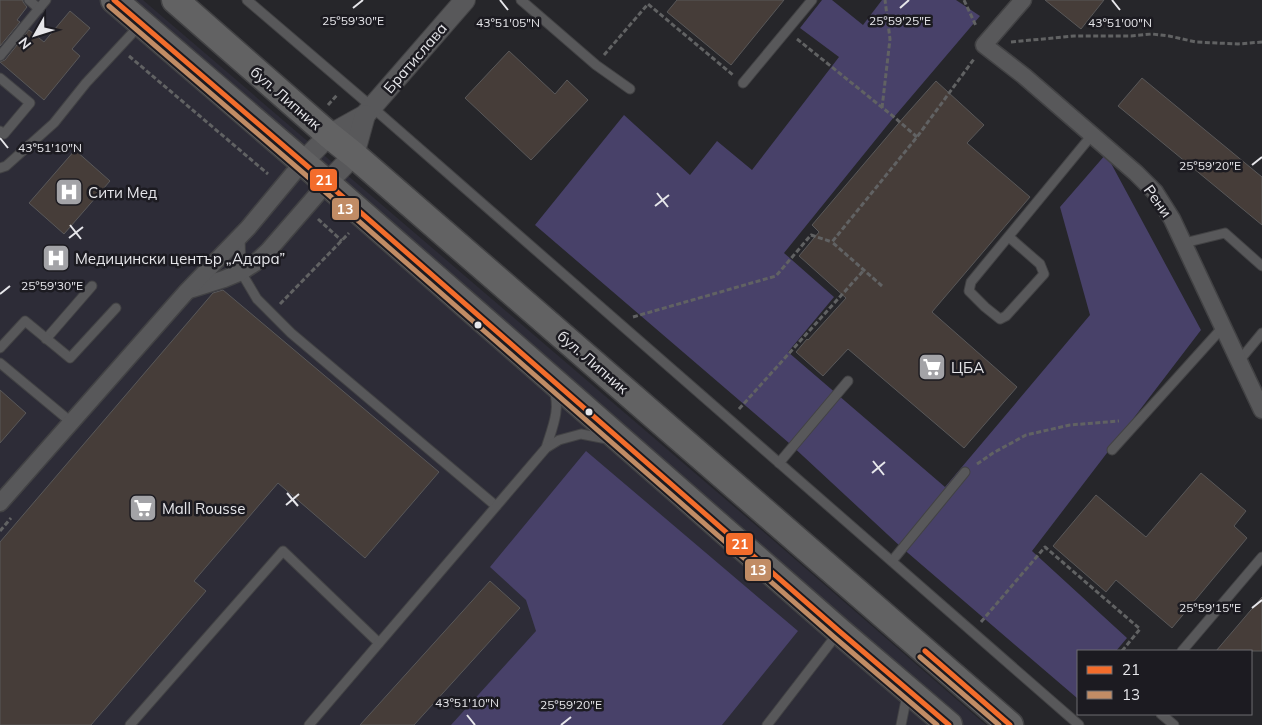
<svg xmlns="http://www.w3.org/2000/svg" width="1262" height="725" font-family="Mulish,sans-serif">
<style>
.built{fill:#2d2c37}
.green{fill:#484169}
.building{fill:#463d39;stroke:#595859}
.lines{fill:none;stroke-linecap:round;stroke-linejoin:round}
.service-casing{stroke:#424244;stroke-width:11}
.minor-casing{stroke:#424244;stroke-width:19}
.tertiary-casing{stroke:#424244;stroke-width:22}
.primary-casing{stroke:#424244;stroke-width:29}
.path{stroke:#616263;stroke-width:3;stroke-dasharray:5 2.5;stroke-linecap:butt}
.service{stroke:#58585a;stroke-width:9}
.minor{stroke:#58585a;stroke-width:16}
.tertiary{stroke:#58585a;stroke-width:20}
.primary{stroke:#626263;stroke-width:26}
.bus-1-casing{stroke:#1c1b21;stroke-width:9}
.bus-2-casing{stroke:#1c1b21;stroke-width:9}
.bus-1{stroke:#f36c2b;stroke-width:5}
.bus-2{stroke:#c18c65;stroke-width:5}
.ticks{fill:none;stroke:#e6e6ea;stroke-width:2}
.bus-dot{fill:#e6e6ea;stroke:#1c1b21;stroke-width:2}
.labels{text-anchor:middle;dominant-baseline:central;stroke-width:5;stroke-linejoin:round;paint-order:stroke}
.street-label{font-size:15px;fill:#e6e6ea;stroke:#1c1b21}
.poi-label{font-size:15px;fill:#e6e6ea;stroke:#1c1b21;text-anchor:start}
.ticks-label{font-size:12px;text-anchor:middle;fill:#e6e6ea;stroke:#1c1b21;stroke-width:5;stroke-linejoin:round;paint-order:stroke}
.line-badge{stroke:#1c1b21;stroke-width:2}
.badge-label{font-size:14px;text-anchor:middle;font-weight:bold;fill:#fff}
</style>
<rect width="100%" height="100%" fill="#26262a"/>
<!-- built -->
<polygon class="built" points="0,0 143,0 759,528 986,725 0,725"/>
<!-- green -->
<g class="green">
<polygon points="822,0 832,0 863,25 882,0 956,0 980,16 894,117 784,253 834,297 788,352 945,487 1090,315 1060,207 1106,154 1201,330 1032,551 1127,638 1116,651 1078,651 1078,696 1077,698 901,547 789,443 535,225 624,115 690,175 717,141 752,170 839,57 800,28"/>
<polygon points="586,451 798,631 722,725 451,725 536,631 526,600 490,567"/>
</g>
<!-- building -->
<g class="building">
<polygon points="0,0 23,0 23,2 27,7 17,20 20,22 0,46"/>
<polygon points="677,0 784,0 731,65 667,12"/>
<polygon points="1045,0 1104,0 1081,29"/>
<polygon points="70,11 90,28 72,49 80,56 44,100 0,62 5,60 29,30 44,42"/>
<polygon points="509,51 555,94 567,80 588,100 531,160 465,98"/>
<polygon points="1142,78 1262,177 1262,225 1118,106"/>
<polygon points="936,81 984,125 967,143 1030,197 932,312 1017,387 964,448 848,349 823,376 796,352 807,339 808,340 846,298 799,256 819,232 812,225 903,118"/>
<polygon points="75,150 110,181 64,234 29,203"/>
<polygon points="223,290 439,472 365,558 278,483 194,581 206,591 91,725 0,725 0,542 213,293"/>
<polygon points="0,390 26,413 0,443"/>
<polygon points="1201,473 1246,511 1234,526 1247,538 1172,628 1116,580 1106,592 1053,546 1096,495 1146,537"/>
<polygon points="490,581 520,608 414,725 360,725"/>
<polygon points="1262,597 1262,651 1216,651"/>
</g>
<g class="lines">
<!-- service casing -->
<g class="service-casing">
<g id="service">
<polyline points="29,0 39,9"/>
<polyline points="247,0 372,107 1079,725"/>
<polyline points="521,0 596,65 630,89"/>
<polyline points="0,56 46,0"/>
<polyline points="0,78 30,103 4,134 0,131"/>
<polyline points="743,83 812,0"/>
<polyline points="0,168 6,166 54,123 86,83 139,26"/>
<polyline points="240,237 241,272 257,299 291,333 496,506"/>
<polyline points="1009,237 1040,264 1044,274 1006,316 1000,319 985,307 969,291 971,282 1092,135"/>
<polyline points="1184,243 1225,233 1262,266"/>
<polyline points="46,339 92,286"/>
<polyline points="0,348 25,321 70,358 116,308"/>
<polyline points="1239,361 1262,333"/>
<polyline points="0,363 71,422"/>
<path d="M546,448C551,431 562,407 553,390"/>
<polyline points="1112,450 1223,327"/>
<polyline points="779,463 848,381"/>
<polyline points="892,561 965,472"/>
<polyline points="1182,651 1262,557"/>
<polyline points="1161,714 1174,725"/>
<polyline points="130,725 283,551 379,643"/>
<polyline points="309,725 546,448 559,440 581,434 607,439"/>
<polyline points="767,725 838,633"/>
<polyline points="901,725 907,695"/>
</g>
</g>
<!-- minor casing -->
<g class="minor-casing">
<g id="minor">
<polyline points="1023,0 984,45 1024,76 1136,173 1155,192 1172,219 1262,410"/>
<polyline points="189,290 224,279 241,272 255,263 268,251 327,183"/>
<polyline points="0,503 187,291 248,228 302,163"/>
</g>
</g>
<!-- tertiary casing -->
<g class="tertiary-casing">
<g id="tertiary">
<polyline points="302,163 329,135 365,115 372,107 465,0"/>
<polyline points="327,183 354,155 365,115"/>
</g>
</g>
<!-- primary casing -->
<g class="primary-casing">
<g id="primary">
<polyline points="114,0 327,183 839,631 949,725"/>
<polyline points="175,0 329,135 354,155 1010,725"/>
</g>
</g>
<!-- path -->
<g class="path">
<polyline points="964,0 976,26"/>
<polyline points="797,39 894,117 917,137"/>
<polyline points="1011,42 1074,36 1131,36 1152,34 1169,36 1196,42 1238,44 1262,42"/>
<polyline points="604,55 648,4 733,75"/>
<polyline points="129,56 268,174"/>
<polyline points="328,105 337,95"/>
<polyline points="882,108 890,39 885,0"/>
<polyline points="318,219 342,241"/>
<polyline points="882,286 832,242 917,137 974,59"/>
<polyline points="280,304 349,233"/>
<polyline points="633,317 776,276 811,235 832,242"/>
<polyline points="739,409 864,270"/>
<polyline points="977,464 993,453 1026,435 1070,425 1119,421"/>
<polyline points="0,531 11,518"/>
<polyline points="981,622 1045,547 1140,629 1122,651"/>
</g>
<!-- service -->
<use href="#service" class="service"/>
<!-- minor -->
<use href="#minor" class="minor"/>
<!-- tertiary -->
<use href="#tertiary" class="tertiary"/>
<!-- primary -->
<use href="#primary" class="primary"/>
<!-- bus-1 casing -->
<g class="bus-1-casing">
<g id="bus-1">
<polyline points="114,0 327,183 839,631 949,725"/>
<polyline points="925,651 1010,725"/>
</g>
</g>
<!-- bus-2 casing -->
<g class="bus-2-casing">
<g id="bus-2">
<polyline points="109,6 322,189 834,637 937,725"/>
<polyline points="920,657 999,725"/>
</g>
</g>
<!-- bus-1 -->
<use href="#bus-1" class="bus-1"/>
<!-- bus-2 -->
<use href="#bus-2" class="bus-2"/>
</g>
<!-- ticks -->
<path class="ticks" d="M500,0L508,10M1112,0L1120,10M353,8L363,0M900,8L909,0M0,138L8,148M1252,165L1262,157M657,193L668,207M655,206L669,195M70,225L81,239M69,238L83,227M0,294L10,286M873,461L884,475M872,473L885,462M287,493L298,506M286,505L299,494M1252,608L1262,600M467,715L475,725M561,725L571,717"/>
<!-- icons -->
<defs>
<g id="hospital-square" transform="scale(1.4375)"><rect x="-9" y="-9" width="18" height="18" rx="4" fill="#a3a3a7" stroke="#1c1b21"/><path d="M-5-5h3v3.5h4V-5h3V5h-3V1.5h-4V5h-3Z" fill="#fff"/></g>
<g id="supermarket-square" transform="scale(1.4375)"><rect x="-9" y="-9" width="18" height="18" rx="4" fill="#a3a3a7" stroke="#1c1b21"/><path d="M-6-5.5h2.5l.6 2H6L4.5 2H-2.5L-4.4-4H-6ZM-1.5 3.2a1.3 1.3 0 1 0 .1 0ZM3 3.2a1.3 1.3 0 1 0 .1 0Z" fill="#fff"/></g>
</defs>
<g fill-rule="evenodd">
<use href="#hospital-square" x="69" y="192"/>
<use href="#hospital-square" x="56" y="258"/>
<use href="#supermarket-square" x="932" y="367"/>
<use href="#supermarket-square" x="143" y="508"/>
</g>
<!-- markers -->
<g class="bus-dot">
<circle cx="478" cy="325" r="4.5"/>
<circle cx="589" cy="412" r="4.5"/>
</g>
<g class="labels">
<!-- street labels -->
<g class="street-label">
<text transform="translate(415 58) rotate(-49)">Братислава</text>
<text transform="translate(286 98) rotate(41)">бул. Липник</text>
<text transform="translate(1158 201) rotate(54)">Рени</text>
<text transform="translate(593 362) rotate(41)">бул. Липник</text>
</g>
<!-- poi labels -->
<g class="poi-label">
<text x="88" y="192">Сити Мед</text>
<text x="75" y="258">Медицински център „Адара”</text>
<text x="951" y="367">ЦБА</text>
<text x="162" y="508">Mall Rousse</text>
</g>
</g>
<g class="ticks-label">
<text x="353" y="25">25°59'30"E</text>
<text x="900" y="25">25°59'25"E</text>
<text x="508" y="27">43°51'05"N</text>
<text x="1120" y="27">43°51'00"N</text>
<text x="50" y="152">43°51'10"N</text>
<text x="1210" y="170">25°59'20"E</text>
<text x="52" y="290">25°59'30"E</text>
<text x="1210" y="612">25°59'15"E</text>
<text x="467" y="707">43°51'10"N</text>
<text x="571" y="709">25°59'20"E</text>
</g>
<g class="line-badge">
<rect x="309" y="168" width="29" height="24" rx="5" fill="#f36c2b"/>
<rect x="331" y="197" width="29" height="24" rx="5" fill="#c18c65"/>
<rect x="725" y="532" width="29" height="24" rx="5" fill="#f36c2b"/>
<rect x="744" y="558" width="28" height="24" rx="5" fill="#c18c65"/>
</g>
<g class="badge-label">
<text x="324" y="185">21</text>
<text x="345" y="214">13</text>
<text x="740" y="549">21</text>
<text x="758" y="575">13</text>
</g>
<!-- legend -->
<rect x="1077" y="650" width="175" height="65" fill="#1c1b21" stroke="#6d6c71"/>
<rect x="1087" y="666" width="25" height="8" fill="#f36c2b" stroke="#6d6c71"/>
<text x="1122" y="675" font-size="15" fill="#e6e6ea">21</text>
<rect x="1087" y="691" width="25" height="8" fill="#c18c65" stroke="#6d6c71"/>
<text x="1122" y="700" font-size="15" fill="#e6e6ea">13</text>
<!-- north arrow -->
<g transform="translate(35 35) rotate(231)" stroke="#1c1b21" stroke-width="4" paint-order="stroke">
<path d="M0-4L9 19L0 12L-9 19Z" fill="#e6e6ea"/>
<text y="-8" font-size="14" font-weight="bold" text-anchor="middle" fill="#e6e6ea">N</text>
</g>
</svg>
